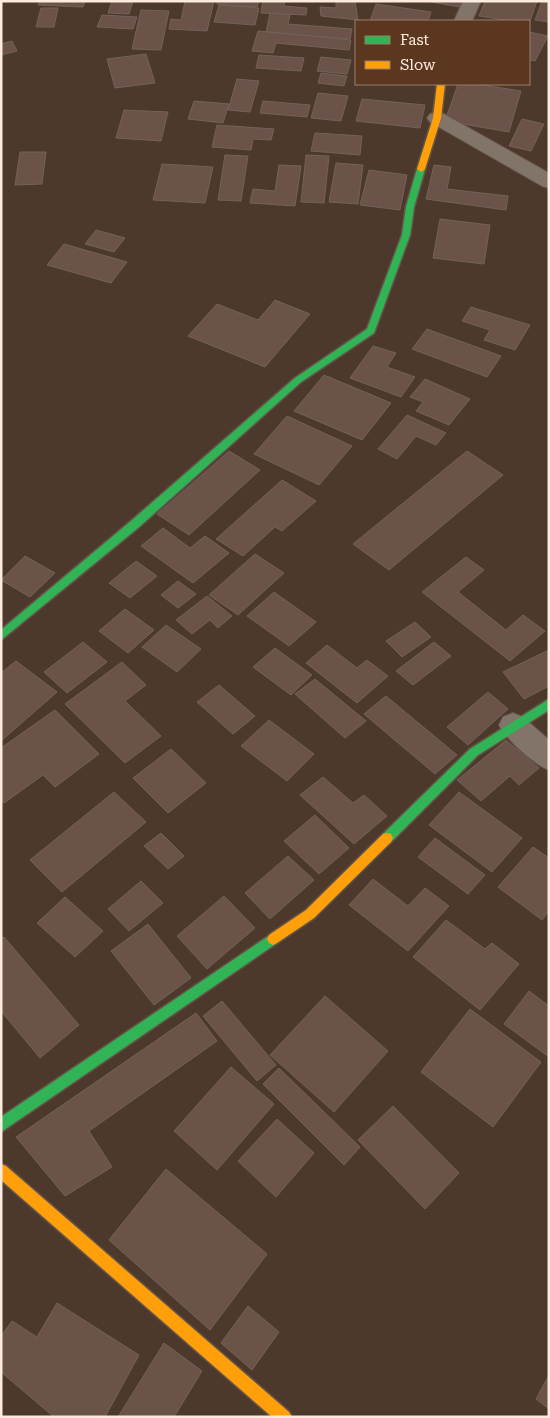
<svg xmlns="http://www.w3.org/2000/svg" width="550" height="1418" font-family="'Roboto Serif',serif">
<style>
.building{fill:#6b5349;stroke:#736259}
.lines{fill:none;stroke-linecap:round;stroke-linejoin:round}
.street-casing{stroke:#655549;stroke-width:2}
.fast-casing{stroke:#655549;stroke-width:3}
.slow-casing{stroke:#655549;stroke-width:3}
.street{fill:#83746a;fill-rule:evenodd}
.fast{fill:#30b455;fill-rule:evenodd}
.slow{fill:#ff9f0a;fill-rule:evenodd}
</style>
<rect width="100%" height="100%" fill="#4c392b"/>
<!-- building -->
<g class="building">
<polygon points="40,1 85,1 83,7 38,5"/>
<polygon points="112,1 133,1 129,14 108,13"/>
<polygon points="185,1 214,1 207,31 169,29 171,19 181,20"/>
<polygon points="217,1 259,1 257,7 217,4"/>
<polygon points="263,1 285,1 284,6 307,8 306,15 261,13"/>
<polygon points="336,1 355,1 358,20 321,16 320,7 336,8"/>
<polygon points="426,1 462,1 460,7"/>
<polygon points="485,1 537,1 529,24 529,21 511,21 479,16"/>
<polygon points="542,1 549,1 549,22 535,20"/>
<polygon points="376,4 431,12 428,21 370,21"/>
<polygon points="219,5 259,8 255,25 214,22"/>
<polygon points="41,8 58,8 54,27 36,27"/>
<polygon points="141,10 169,11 161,50 132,49"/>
<polygon points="270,13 290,15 288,24 352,29 350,39 266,32"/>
<polygon points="102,15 137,17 133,29 97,27"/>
<polygon points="258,31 351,40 349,50 276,43 273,53 252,51"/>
<polygon points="529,32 548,36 535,61 529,60"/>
<polygon points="12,41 17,51 1,55 1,44"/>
<polygon points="146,54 155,83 115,88 107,59"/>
<polygon points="259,55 304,58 301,71 256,68"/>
<polygon points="321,57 351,60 347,74 317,71"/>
<polygon points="321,73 347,76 344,86 318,83"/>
<polygon points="237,79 259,81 250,112 228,110"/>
<polygon points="458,84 483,84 483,85 521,91 509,132 445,121"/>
<polygon points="318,93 348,96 341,121 311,118"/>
<polygon points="362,99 425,105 420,128 356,121"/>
<polygon points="194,101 229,104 223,123 188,119"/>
<polygon points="263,101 310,105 307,117 260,113"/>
<polygon points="124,110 168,112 161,141 116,138"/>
<polygon points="522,119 544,124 531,151 509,146"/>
<polygon points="217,125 274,129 271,140 253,139 251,150 212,147"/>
<polygon points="315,133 362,136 360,155 311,151"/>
<polygon points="20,152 46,152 42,184 15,185"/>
<polygon points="225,155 248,156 241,201 218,200"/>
<polygon points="306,155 329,156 324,203 301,202"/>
<polygon points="336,163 363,165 358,204 329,202"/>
<polygon points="162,164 213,167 205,203 153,200"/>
<polygon points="279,165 301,166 295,206 250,203 253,189 275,191"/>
<polygon points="434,165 451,167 447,189 508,196 506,210 426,199"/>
<polygon points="369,170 407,175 400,210 360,205"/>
<polygon points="440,219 490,225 484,264 433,258"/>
<polygon points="96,230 125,238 114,252 85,244"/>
<polygon points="64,244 127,262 111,283 47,265"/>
<polygon points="275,300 310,314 265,367 188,336 217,304 258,320"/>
<polygon points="471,307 530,325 515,350 484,340 490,330 462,321"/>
<polygon points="427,329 501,356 487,377 412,349"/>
<polygon points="373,346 396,353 387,367 415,377 401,397 350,378"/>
<polygon points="324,375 391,403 362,440 294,411"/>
<polygon points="425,379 470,399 449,425 416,411 423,402 410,397"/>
<polygon points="407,415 446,433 436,445 416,436 397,459 378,449"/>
<polygon points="287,416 352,446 319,485 254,454"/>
<polygon points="229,451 260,470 189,535 157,514"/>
<polygon points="467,451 503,475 389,570 353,544"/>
<polygon points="282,480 316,501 282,531 275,527 243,556 216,539"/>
<polygon points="163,528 190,548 205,536 229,553 193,583 141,546"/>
<polygon points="255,554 284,573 238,615 209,595"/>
<polygon points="25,556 55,573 30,597 1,580"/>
<polygon points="466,557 484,570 458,592 506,630 523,615 545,631 510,661 422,592"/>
<polygon points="136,561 157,576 130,598 109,583"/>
<polygon points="178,581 196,594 178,608 161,595"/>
<polygon points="274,592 316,622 289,646 247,616"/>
<polygon points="207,596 232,616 218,628 210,620 192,634 176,620"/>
<polygon points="125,609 154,630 128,653 99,631"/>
<polygon points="415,622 431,637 402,657 386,641"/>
<polygon points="166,625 201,649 177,672 142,647"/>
<polygon points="83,642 107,662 67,693 44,672"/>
<polygon points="434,642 451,656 413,685 396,671"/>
<polygon points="327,645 357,668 367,660 388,676 357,703 306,663"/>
<polygon points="275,648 312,675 291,695 253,667"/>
<polygon points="549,650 549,686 524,699 503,672"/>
<polygon points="16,661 57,692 1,741 1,673"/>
<polygon points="122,662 146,685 125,701 161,736 125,763 65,704"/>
<polygon points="315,679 366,721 345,738 295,694"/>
<polygon points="219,685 255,716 233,734 197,702"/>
<polygon points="488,692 508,709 468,745 447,727"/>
<polygon points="386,696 457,755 435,774 364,714"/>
<polygon points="55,710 99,754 55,787 43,775 4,803 1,799 1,748"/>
<polygon points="269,720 314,754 287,781 241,746"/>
<polygon points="506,740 539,768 519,785 510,776 481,801 457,780"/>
<polygon points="171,749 206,783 168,813 133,778"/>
<polygon points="323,777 353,803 364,795 387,816 354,844 300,795"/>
<polygon points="114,792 146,822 62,892 30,860"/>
<polygon points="459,792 522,838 492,872 429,825"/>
<polygon points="315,815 349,848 319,874 284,841"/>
<polygon points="161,833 184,856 168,869 144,846"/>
<polygon points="435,838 485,875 468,894 418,857"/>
<polygon points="533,847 549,858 549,911 542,920 498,887"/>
<polygon points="288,856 314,880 270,919 245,893"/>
<polygon points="373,879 408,906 425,888 449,906 408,951 349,905"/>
<polygon points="141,881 163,903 129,931 108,909"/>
<polygon points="224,896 255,928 207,969 177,936"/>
<polygon points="65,897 103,931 75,957 37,923"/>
<polygon points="446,920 485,949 492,943 519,964 480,1010 413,957"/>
<polygon points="148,924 191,978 154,1005 111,951"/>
<polygon points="4,937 79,1025 40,1058 1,1011 1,939"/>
<polygon points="529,991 549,1006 549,1057 504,1024"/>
<polygon points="325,996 388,1051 334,1112 270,1055"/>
<polygon points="222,1001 276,1065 257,1081 203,1016"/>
<polygon points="470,1009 541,1062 493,1127 421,1072"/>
<polygon points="196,1013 217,1041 89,1131 112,1167 65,1196 16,1137"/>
<polygon points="231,1067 274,1104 217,1170 174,1131"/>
<polygon points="279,1068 360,1147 344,1165 263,1084"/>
<polygon points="393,1106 459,1173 425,1209 358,1140"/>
<polygon points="277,1119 314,1153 276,1197 238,1161"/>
<polygon points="166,1169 267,1254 210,1330 109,1240"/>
<polygon points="57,1303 139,1355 105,1417 54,1417 1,1372 1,1336 12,1321 37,1337"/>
<polygon points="248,1306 279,1332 252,1370 221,1343"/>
<polygon points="164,1343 202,1371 174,1417 118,1417"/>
<polygon points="549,1375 549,1409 536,1399"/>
</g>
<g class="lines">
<!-- street casing -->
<g class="street-casing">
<g id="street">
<polygon points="463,1 481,1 472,21 454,21"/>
<polygon points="437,112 444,114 549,173 549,188 542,186 430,122 427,118 430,114"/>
<path d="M513,713L523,717L549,740V770C533,764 507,740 499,725L503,717Z"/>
</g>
</g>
<!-- fast casing -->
<g class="fast-casing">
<g id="fast">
<polygon points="421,166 425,169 414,207 410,235 374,333 301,382 139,527 1,640 1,630 131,521 295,378 367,329 402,235 406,207 417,169"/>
<polygon points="549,699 549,710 478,755 391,842 387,843 383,842 381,838 383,834 470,749"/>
<polygon points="273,933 277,935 279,939 277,943 1,1132 1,1117"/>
</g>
</g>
<!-- slow casing -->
<g class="slow-casing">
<g id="slow">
<polygon points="437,84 445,84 441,118 425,169 421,172 417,169 433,118"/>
<polygon points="387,833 391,834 393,838 391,842 314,918 277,943 273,945 269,943 267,939 269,935 306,910 383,834"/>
<polygon points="1,1164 6,1166 289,1412 292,1417 272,1417 1,1180"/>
</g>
</g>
<!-- street -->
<use href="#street" class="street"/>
<!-- fast -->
<use href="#fast" class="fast"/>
<!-- slow -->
<use href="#slow" class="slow"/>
</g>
<!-- border -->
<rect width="550" height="1418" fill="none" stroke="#fdebdf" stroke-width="5"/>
<!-- legend -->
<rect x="355" y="20" width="175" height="65" fill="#5a371e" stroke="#9b7f6b"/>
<rect x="365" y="36" width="25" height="8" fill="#30b455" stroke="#9b7f6b"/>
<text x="400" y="45" font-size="15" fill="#fdebdf">Fast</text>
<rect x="365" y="61" width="25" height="8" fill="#ff9f0a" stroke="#9b7f6b"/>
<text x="400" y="70" font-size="15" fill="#fdebdf">Slow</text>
</svg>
